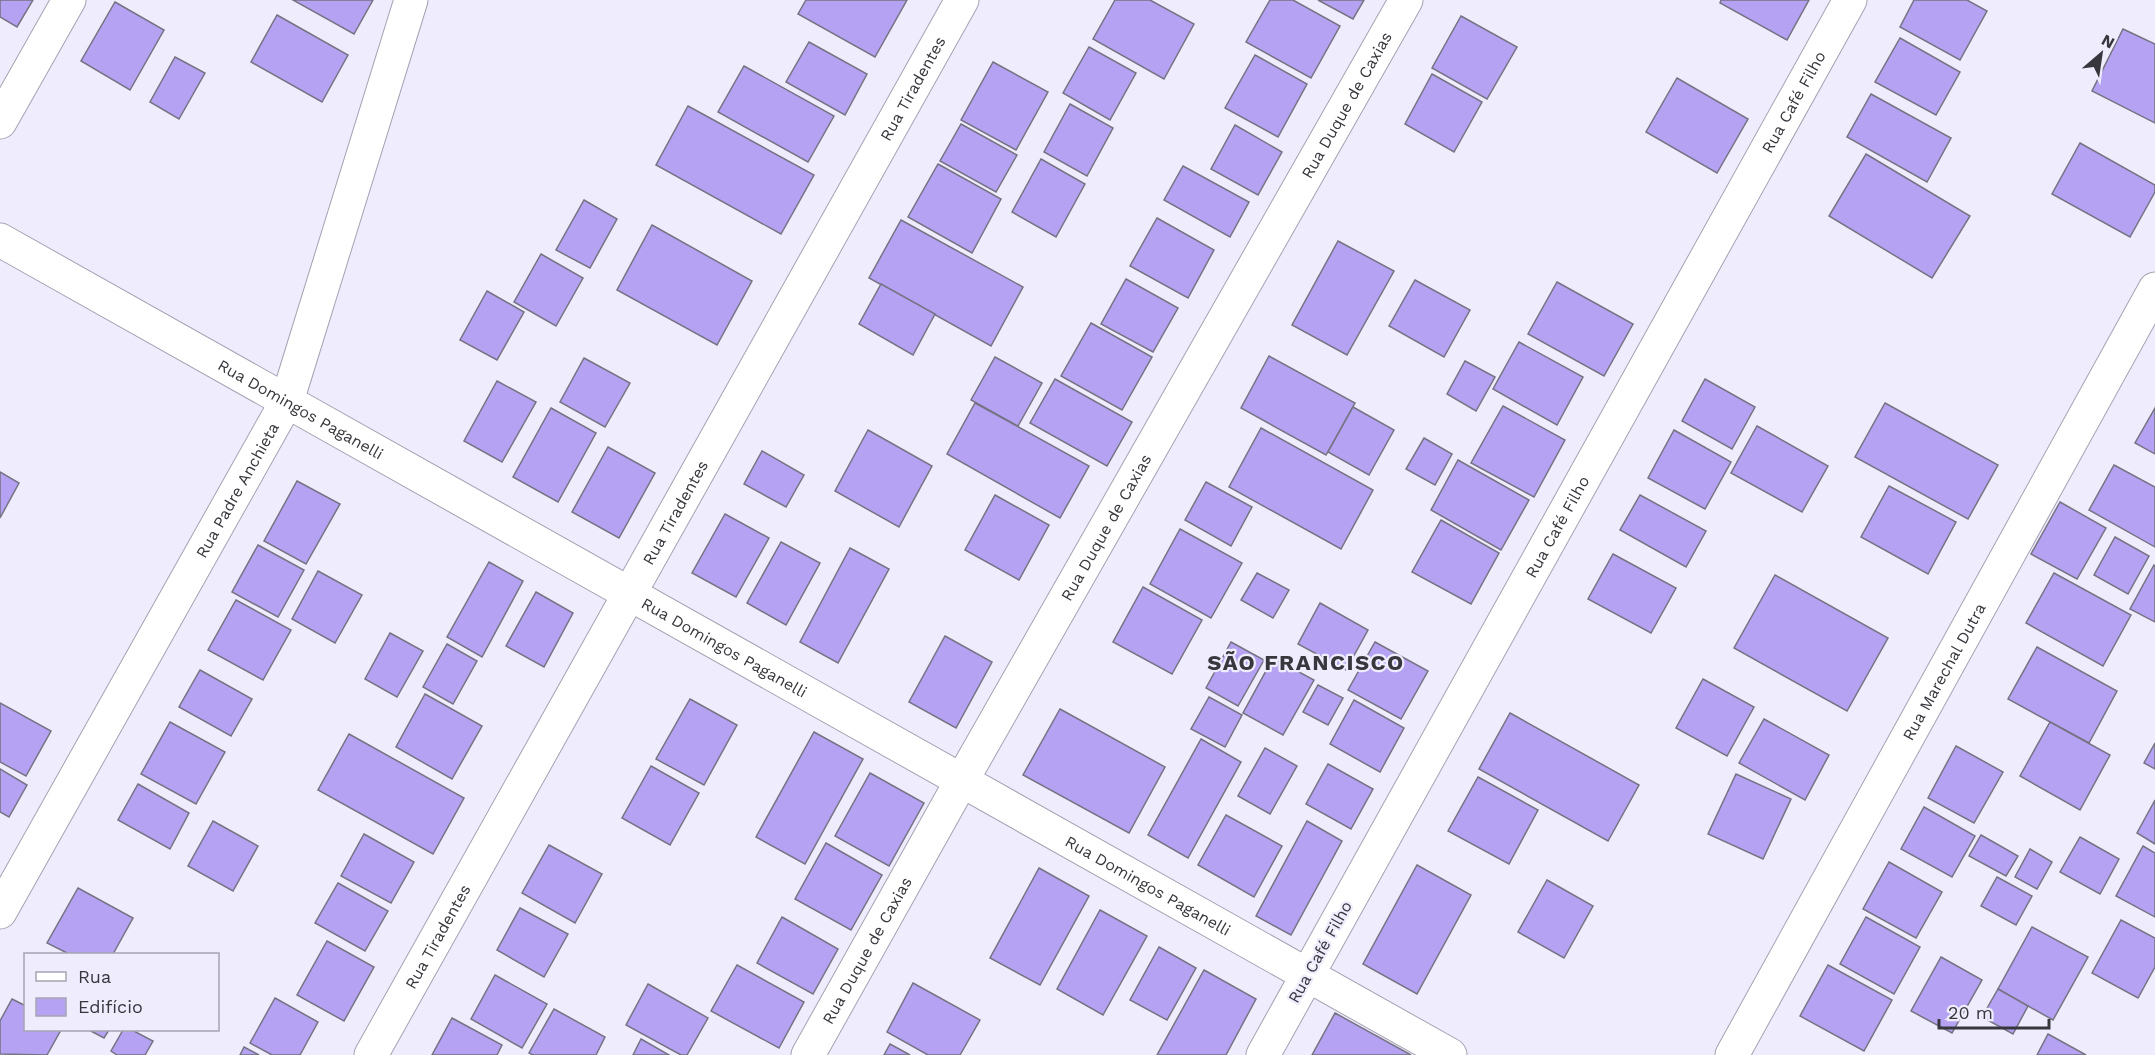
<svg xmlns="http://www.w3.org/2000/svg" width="2155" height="1055" font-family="'Work Sans',sans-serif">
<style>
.building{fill:#b5a2f3;stroke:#767383;stroke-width:1.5}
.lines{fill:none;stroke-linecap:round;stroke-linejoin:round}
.minor-casing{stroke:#a5a2b2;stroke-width:35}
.tertiary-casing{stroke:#a5a2b2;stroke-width:35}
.minor{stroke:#fff;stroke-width:33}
.tertiary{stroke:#fff;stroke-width:33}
.labels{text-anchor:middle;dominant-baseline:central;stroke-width:4.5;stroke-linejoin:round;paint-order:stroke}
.street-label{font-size:16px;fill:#38373e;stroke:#efecfe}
.district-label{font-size:22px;font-weight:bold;letter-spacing:1.5px;fill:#38373e;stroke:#efecfe}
</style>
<rect width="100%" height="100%" fill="#efecfe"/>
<!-- building -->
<g class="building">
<polygon points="0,0 33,0 17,27 0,17"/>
<polygon points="293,0 373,0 354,34"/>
<polygon points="806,0 907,0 875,57 798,14"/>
<polygon points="1115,0 1150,0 1194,24 1164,79 1093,39"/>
<polygon points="1270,0 1293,0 1340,26 1311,78 1246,42"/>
<polygon points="1318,0 1364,0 1353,19"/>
<polygon points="1721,0 1809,0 1787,40 1720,3"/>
<polygon points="1914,0 1967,0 1987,11 1960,60 1900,27"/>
<polygon points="115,2 164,30 130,90 81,61"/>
<polygon points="277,15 348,55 322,102 251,62"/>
<polygon points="1461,16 1517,47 1487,99 1432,68"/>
<polygon points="2123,29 2155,44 2155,123 2092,91"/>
<polygon points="1900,38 1960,72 1936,115 1875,82"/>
<polygon points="809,42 867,74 845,115 786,82"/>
<polygon points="1089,47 1136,73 1110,120 1063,93"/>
<polygon points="1255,55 1307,84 1278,137 1225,108"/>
<polygon points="175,57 205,73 179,119 150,102"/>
<polygon points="993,62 1048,92 1016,150 961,120"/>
<polygon points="744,66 834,116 808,162 718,112"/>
<polygon points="1432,74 1482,102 1454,152 1405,124"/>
<polygon points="1677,78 1748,119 1717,173 1646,132"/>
<polygon points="1871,94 1951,138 1927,182 1847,137"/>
<polygon points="1070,104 1113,128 1087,176 1044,152"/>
<polygon points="688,106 814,175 781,234 656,165"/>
<polygon points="961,124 1017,155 996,192 940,161"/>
<polygon points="1235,125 1282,152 1258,195 1211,169"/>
<polygon points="2080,143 2155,185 2155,192 2130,237 2052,194"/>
<polygon points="1866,154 1970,216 1932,278 1829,216"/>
<polygon points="1041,159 1085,184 1056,237 1012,212"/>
<polygon points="938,164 1001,199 972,253 908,217"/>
<polygon points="1183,166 1249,202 1230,237 1164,200"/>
<polygon points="584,200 617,219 590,268 556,250"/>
<polygon points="1157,218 1214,250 1188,298 1130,266"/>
<polygon points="901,220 1023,287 991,346 869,278"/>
<polygon points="652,225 752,281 717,345 617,290"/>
<polygon points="1338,241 1394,271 1347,355 1292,325"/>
<polygon points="541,254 583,278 556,326 514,302"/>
<polygon points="1126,279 1178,308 1153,352 1101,324"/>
<polygon points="1415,280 1470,310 1444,357 1389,326"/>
<polygon points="1557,282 1633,324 1604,376 1528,334"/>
<polygon points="881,284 935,314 913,355 859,324"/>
<polygon points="487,291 524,312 497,360 460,340"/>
<polygon points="1091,323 1152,357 1122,410 1061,376"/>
<polygon points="1519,342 1583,377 1557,425 1493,389"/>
<polygon points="1269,356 1355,403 1326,455 1241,408"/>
<polygon points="995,357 1042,383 1018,426 971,400"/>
<polygon points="584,358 630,383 605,427 560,402"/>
<polygon points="1465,361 1495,377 1476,411 1447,394"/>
<polygon points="1055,379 1132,422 1107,466 1030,423"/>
<polygon points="1705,379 1755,407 1732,449 1682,421"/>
<polygon points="497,381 536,402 502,462 464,441"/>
<polygon points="975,403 1089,466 1060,518 947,454"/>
<polygon points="1885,403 1998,465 1968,519 1855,457"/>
<polygon points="1503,406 1565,440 1534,497 1471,463"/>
<polygon points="1353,407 1394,430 1369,475 1328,452"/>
<polygon points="551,408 596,433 558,502 513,477"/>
<polygon points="2155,408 2155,454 2135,443"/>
<polygon points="1757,426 1828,466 1802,512 1731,473"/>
<polygon points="1261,428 1373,490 1341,549 1229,487"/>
<polygon points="868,430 932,466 899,527 835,491"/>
<polygon points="1674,430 1731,462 1705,509 1648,478"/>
<polygon points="1424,438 1452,454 1435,485 1406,469"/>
<polygon points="608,447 655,473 619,538 572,512"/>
<polygon points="762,451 804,475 786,507 744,484"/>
<polygon points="1458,460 1529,500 1501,550 1431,510"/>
<polygon points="2114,465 2155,487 2155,547 2089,510"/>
<polygon points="0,472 19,483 0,518"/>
<polygon points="297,481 340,504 306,564 264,541"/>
<polygon points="1206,482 1252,507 1231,546 1185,520"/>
<polygon points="1889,486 1956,522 1928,574 1861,537"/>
<polygon points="995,495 1049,525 1019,580 965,550"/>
<polygon points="1640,495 1706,531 1686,567 1620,530"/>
<polygon points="2060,502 2106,528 2077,579 2031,554"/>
<polygon points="725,514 769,538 736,597 692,573"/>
<polygon points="1441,520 1499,553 1471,604 1412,572"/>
<polygon points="1180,529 1242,563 1211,618 1150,584"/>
<polygon points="2115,537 2149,556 2128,594 2094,575"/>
<polygon points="781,542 820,563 786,625 747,603"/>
<polygon points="258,545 304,570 278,617 232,592"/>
<polygon points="850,548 889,569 838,663 800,642"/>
<polygon points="1613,554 1676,588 1651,633 1588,599"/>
<polygon points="489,562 523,581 482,657 447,637"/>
<polygon points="2154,565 2155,566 2155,622 2130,609"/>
<polygon points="318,571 362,595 335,643 292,619"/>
<polygon points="1257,573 1289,590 1273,618 1241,600"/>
<polygon points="2054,573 2131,615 2103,666 2026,623"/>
<polygon points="1775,575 1888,638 1847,711 1734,648"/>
<polygon points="1143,587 1202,620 1172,674 1113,642"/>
<polygon points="536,592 573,613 544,667 506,646"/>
<polygon points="236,600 291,630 263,680 208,650"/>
<polygon points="1320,603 1368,630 1346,670 1298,644"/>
<polygon points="390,633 423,651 397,697 365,679"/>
<polygon points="945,636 992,662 956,728 909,702"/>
<polygon points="1231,642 1264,660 1238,706 1206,688"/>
<polygon points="1375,642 1428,671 1401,719 1348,690"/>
<polygon points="447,644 477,661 453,704 423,687"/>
<polygon points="2037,647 2117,691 2089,743 2008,699"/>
<polygon points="1273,658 1314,680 1283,735 1243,713"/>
<polygon points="200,670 252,699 231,736 179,707"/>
<polygon points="1703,679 1754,707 1727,756 1676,728"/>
<polygon points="1318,685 1343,698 1328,725 1303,712"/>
<polygon points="425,694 482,726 452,779 396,747"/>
<polygon points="1209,697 1242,715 1225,747 1191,729"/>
<polygon points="690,699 737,725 704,785 656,759"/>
<polygon points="1354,700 1404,728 1380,772 1330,744"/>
<polygon points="0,703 51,731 26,776 0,762"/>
<polygon points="1060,709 1165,767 1129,833 1023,775"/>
<polygon points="1510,713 1639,785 1608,841 1479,769"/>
<polygon points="1764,719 1829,755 1805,800 1739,763"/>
<polygon points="170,722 225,752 196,804 141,774"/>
<polygon points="2050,722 2110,755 2080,810 2020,776"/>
<polygon points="814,732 863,759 805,864 756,837"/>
<polygon points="349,734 464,798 433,854 318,790"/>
<polygon points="1201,739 1241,762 1188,858 1148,835"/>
<polygon points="2155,743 2155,769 2144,763"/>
<polygon points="1956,746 2003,772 1974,823 1928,798"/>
<polygon points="1265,748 1297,766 1270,814 1238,796"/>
<polygon points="1328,764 1373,789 1351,829 1306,804"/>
<polygon points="651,766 699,793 670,845 622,818"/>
<polygon points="0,769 27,785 9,817 0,812"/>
<polygon points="870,773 924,803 889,866 835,836"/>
<polygon points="1736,774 1791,799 1763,859 1708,834"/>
<polygon points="1478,777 1538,810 1509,864 1448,831"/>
<polygon points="138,784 189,813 170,849 118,820"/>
<polygon points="2155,800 2155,844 2137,833"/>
<polygon points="1924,807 1975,836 1952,877 1901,849"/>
<polygon points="1226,815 1282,846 1254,897 1198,865"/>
<polygon points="213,821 258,846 233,891 188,866"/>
<polygon points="1307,821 1342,841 1291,935 1256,916"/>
<polygon points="364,834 414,862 391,903 341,876"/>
<polygon points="1981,835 2018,856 2006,876 1969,856"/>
<polygon points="2080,837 2119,859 2100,894 2060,872"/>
<polygon points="826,843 882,875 851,930 795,899"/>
<polygon points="549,845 602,874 575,923 522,893"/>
<polygon points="2143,846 2155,853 2155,917 2116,896"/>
<polygon points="2030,849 2052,862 2037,889 2015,877"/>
<polygon points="1889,862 1942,892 1916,938 1863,909"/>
<polygon points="1417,865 1471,895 1417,994 1363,964"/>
<polygon points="1039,868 1089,896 1040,985 990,958"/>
<polygon points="1997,877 2032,896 2016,925 1981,906"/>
<polygon points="1547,880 1593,906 1564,958 1518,932"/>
<polygon points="338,883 388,911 365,951 315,923"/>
<polygon points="78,888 133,918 113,954 69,954 47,943"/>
<polygon points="520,908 568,934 544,977 497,950"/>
<polygon points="1100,910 1147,936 1103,1015 1057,989"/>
<polygon points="782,917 838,949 813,994 757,963"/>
<polygon points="1866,917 1920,947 1894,994 1840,964"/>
<polygon points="2121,920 2155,938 2155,967 2138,998 2092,973"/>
<polygon points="2032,927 2088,957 2053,1020 1998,989"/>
<polygon points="327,941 374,967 344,1021 297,995"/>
<polygon points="1159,947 1196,968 1167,1020 1130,1000"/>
<polygon points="1941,957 1982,980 1952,1033 1911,1011"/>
<polygon points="737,965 804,1002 779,1048 711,1011"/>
<polygon points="1828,965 1892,1000 1864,1051 1800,1016"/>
<polygon points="1204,970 1256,999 1226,1055 1157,1055"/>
<polygon points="495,975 547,1004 522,1048 471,1019"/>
<polygon points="913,983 980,1020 960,1055 928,1055 887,1032"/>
<polygon points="648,984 708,1018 687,1055 681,1055 626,1025"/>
<polygon points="1998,989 2028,1006 2013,1034 1982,1017"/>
<polygon points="275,998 318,1022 300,1055 272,1055 250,1043"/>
<polygon points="12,999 26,1006 26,1030 61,1030 47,1055 0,1054 0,1021"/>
<polygon points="554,1009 605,1037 596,1055 533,1055 529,1053"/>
<polygon points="1335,1013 1411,1055 1312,1055"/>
<polygon points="452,1018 502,1045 497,1055 432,1055"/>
<polygon points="89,1030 109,1030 104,1038"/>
<polygon points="123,1030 132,1030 153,1041 145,1055 117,1055 111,1051"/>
<polygon points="2048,1034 2086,1055 2037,1055"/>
<polygon points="641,1039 669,1055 633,1055"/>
<polygon points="890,1044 910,1055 884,1055"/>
<polygon points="244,1047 259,1055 240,1055"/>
</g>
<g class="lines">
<!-- minor casing -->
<g class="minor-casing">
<g id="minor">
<polyline points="0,122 69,0"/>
<path id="s1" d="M0,912L287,401"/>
<path id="s2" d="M1308,974L1850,0"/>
<path id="s3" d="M371,1055L962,0"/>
<path id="s4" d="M808,1055L962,780L1406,0"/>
<path id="s5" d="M1732,1055L2155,289"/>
</g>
</g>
<!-- tertiary casing -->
<g class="tertiary-casing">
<g id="tertiary">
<path id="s6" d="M0,240L1450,1055"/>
<polyline points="287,401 411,0"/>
<polyline points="1263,1055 1308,974"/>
</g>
</g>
<!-- minor -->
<use href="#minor" class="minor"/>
<!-- tertiary -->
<use href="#tertiary" class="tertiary"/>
</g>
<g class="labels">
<!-- street labels -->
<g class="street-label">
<text stroke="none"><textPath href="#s3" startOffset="1108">Rua Tiradentes</textPath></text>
<text stroke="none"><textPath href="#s2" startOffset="998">Rua Café Filho</textPath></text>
<text stroke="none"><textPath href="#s4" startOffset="1092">Rua Duque de Caxias</textPath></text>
<text stroke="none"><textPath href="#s6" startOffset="345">Rua Domingos Paganelli</textPath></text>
<text stroke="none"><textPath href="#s1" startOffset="484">Rua Padre Anchieta</textPath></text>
<text stroke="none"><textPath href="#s3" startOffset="622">Rua Tiradentes</textPath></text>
<text stroke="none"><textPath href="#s4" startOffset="606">Rua Duque de Caxias</textPath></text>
<text stroke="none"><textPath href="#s2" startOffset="512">Rua Café Filho</textPath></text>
<text stroke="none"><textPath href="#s6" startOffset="831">Rua Domingos Paganelli</textPath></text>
<text stroke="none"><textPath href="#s5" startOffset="438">Rua Marechal Dutra</textPath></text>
<text stroke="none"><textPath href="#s6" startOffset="1317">Rua Domingos Paganelli</textPath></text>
<text stroke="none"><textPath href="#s3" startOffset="136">Rua Tiradentes</textPath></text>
<text stroke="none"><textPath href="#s4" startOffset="120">Rua Duque de Caxias</textPath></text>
<text transform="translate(1320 952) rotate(-61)">Rua Café Filho</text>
</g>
<!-- district labels -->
<g class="district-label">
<text x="1306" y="662">SÃO FRANCISCO</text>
</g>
</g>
<!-- legend -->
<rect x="24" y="953" width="195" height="78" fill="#efecfe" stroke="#a6a4b1" stroke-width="1.5"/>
<rect x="36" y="972" width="30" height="9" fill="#ffffff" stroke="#a6a4b1" stroke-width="1.5"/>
<text x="78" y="983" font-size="18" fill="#38373e">Rua</text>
<rect x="36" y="998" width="30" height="18" fill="#b5a2f3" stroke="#a6a4b1" stroke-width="1.5"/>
<text x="78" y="1013" font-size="18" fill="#38373e">Edifício</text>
<!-- north arrow -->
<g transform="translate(2101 54) rotate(29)" stroke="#efecfe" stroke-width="4.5" paint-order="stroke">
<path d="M0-4.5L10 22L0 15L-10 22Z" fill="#38373e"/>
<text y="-9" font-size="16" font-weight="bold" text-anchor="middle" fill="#38373e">N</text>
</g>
<!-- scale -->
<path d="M1939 1019v9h110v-9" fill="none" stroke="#38373e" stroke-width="3"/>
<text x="1948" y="1019" font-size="18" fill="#38373e" stroke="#efecfe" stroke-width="4.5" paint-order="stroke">20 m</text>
</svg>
